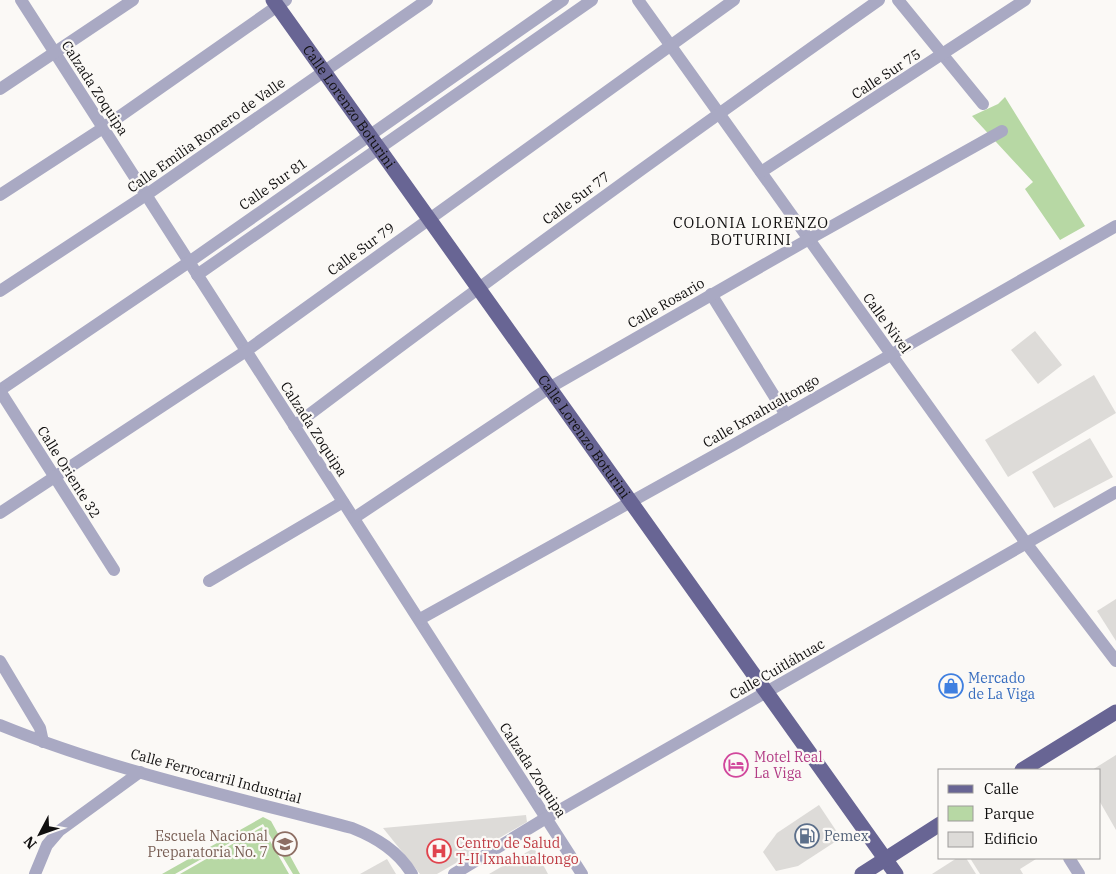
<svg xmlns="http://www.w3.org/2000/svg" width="1116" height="874" font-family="'IBM Plex Serif',serif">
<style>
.green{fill:#b7d8a4}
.building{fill:#dddbd8}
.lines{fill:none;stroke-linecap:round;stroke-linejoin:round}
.minor{stroke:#a9a9c3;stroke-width:12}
.major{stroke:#686594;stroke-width:15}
.labels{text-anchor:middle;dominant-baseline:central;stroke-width:4.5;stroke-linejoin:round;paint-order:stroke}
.street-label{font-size:14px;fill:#100f0f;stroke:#fbf9f6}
.shop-label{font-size:14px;fill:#366cbe;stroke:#fbf9f6;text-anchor:start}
.hotel-label{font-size:14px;fill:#b23c85;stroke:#fbf9f6;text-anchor:start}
.education-label{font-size:14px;fill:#785e54;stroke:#fbf9f6;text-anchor:end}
.service-label{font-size:14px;fill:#4e5e75;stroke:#fbf9f6;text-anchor:start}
.health-label{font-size:14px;fill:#be3a42;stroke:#fbf9f6;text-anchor:start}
.neighbourhood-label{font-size:15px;letter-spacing:1px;fill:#100f0f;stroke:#fbf9f6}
</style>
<rect width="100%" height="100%" fill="#fbf9f6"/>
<!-- green -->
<g class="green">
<polygon points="1005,97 1085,226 1060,240 1025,189 1033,182 972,116 998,104"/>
<polygon points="263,817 271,821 300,874 293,874 263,824 175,874 162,874"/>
<polygon points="262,827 289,874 180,874"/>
</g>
<!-- building -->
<g class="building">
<polygon points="1035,331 1062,365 1038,384 1011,350"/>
<polygon points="1094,375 1116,413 1008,477 985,440"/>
<polygon points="1090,438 1113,477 1054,508 1032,472"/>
<polygon points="1116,599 1116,641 1097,611"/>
<polygon points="1116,755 1116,830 1100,802 1100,770 1092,770"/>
<polygon points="819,805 841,838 798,866 776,871 763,852 777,833"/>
<polygon points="526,815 527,822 437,874 420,874 383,828"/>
<polygon points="534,848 548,874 489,874"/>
<polygon points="957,858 966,858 976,874 932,874"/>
<polygon points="970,858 1035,858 1036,859 1020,869 1023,874 980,874"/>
<polygon points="387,859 396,874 360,874"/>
</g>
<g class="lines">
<!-- minor -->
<g class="minor">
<polyline points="21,0 582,874"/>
<polyline points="638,0 1026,543 1116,661"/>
<polyline points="898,0 983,104"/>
<polyline points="0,89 133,0"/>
<polyline points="761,172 1025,0"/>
<polyline points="0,195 103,128 286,0"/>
<polyline points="197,275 592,0"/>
<polyline points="0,291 146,195 427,0"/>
<polyline points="711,294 786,415"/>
<polyline points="0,390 189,262 563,0"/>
<polyline points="0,391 114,570"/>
<path d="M294,426C487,280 682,139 879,0"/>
<polyline points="0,513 246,351 734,0"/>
<polyline points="354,518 549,388 809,239 1002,131"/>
<polyline points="209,581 343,502"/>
<polyline points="420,619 735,444 1116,226"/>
<polyline points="0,661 40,728 43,742"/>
<path d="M0,725C113,771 234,797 352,828C377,838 398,851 412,874"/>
<polyline points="1069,858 1079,874"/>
<polyline points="35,874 47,845 59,831 140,772"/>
<polyline points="454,874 546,818 1116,492"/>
</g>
<!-- major -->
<g class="major">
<path id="s1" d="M273,0L896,874"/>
<polyline points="1022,770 1116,712"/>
<polyline points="862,874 940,824"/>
</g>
</g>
<!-- icons -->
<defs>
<g id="shop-ring" transform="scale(1.25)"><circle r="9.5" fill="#fbf9f6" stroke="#3f7fe0" stroke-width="1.5"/><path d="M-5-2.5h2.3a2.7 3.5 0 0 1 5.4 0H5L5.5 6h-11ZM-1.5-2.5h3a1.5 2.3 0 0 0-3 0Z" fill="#3f7fe0"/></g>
<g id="hotel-ring" transform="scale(1.25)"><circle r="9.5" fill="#fbf9f6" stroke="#d1479c" stroke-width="1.5"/><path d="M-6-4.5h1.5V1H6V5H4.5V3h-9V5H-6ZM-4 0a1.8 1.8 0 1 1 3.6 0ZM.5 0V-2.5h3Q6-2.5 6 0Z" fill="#d1479c"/></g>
<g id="fuel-ring" transform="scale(1.25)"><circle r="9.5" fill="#fbf9f6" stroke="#5c6f8a" stroke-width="1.5"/><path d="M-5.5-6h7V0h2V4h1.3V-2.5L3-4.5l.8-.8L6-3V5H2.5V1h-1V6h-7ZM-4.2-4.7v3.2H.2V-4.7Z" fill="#5c6f8a"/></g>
<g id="school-ring" transform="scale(1.25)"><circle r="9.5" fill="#fbf9f6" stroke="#8d6e63" stroke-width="1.5"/><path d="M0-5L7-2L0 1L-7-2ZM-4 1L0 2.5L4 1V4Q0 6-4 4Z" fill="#8d6e63"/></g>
<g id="hospital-ring" transform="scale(1.25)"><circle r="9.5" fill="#fbf9f6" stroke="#e0444e" stroke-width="1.5"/><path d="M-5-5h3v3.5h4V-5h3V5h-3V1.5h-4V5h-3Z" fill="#e0444e"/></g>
</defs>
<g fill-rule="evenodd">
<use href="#shop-ring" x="951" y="686"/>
<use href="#hotel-ring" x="736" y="765"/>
<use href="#fuel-ring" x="807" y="836"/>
<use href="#school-ring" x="285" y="844"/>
<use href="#hospital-ring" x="439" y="851"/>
</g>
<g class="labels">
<!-- street labels -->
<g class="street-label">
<text transform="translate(886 74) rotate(-33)">Calle Sur 75</text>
<text transform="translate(95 88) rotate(57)">Calzada Zoquipa</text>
<text stroke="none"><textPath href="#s1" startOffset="131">Calle Lorenzo Boturini</textPath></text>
<text transform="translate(206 135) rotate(-35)">Calle Emilia Romero de Valle</text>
<text transform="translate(273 184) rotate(-35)">Calle Sur 81</text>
<text transform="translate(576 198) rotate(-36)">Calle Sur 77</text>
<text transform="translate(361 249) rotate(-36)">Calle Sur 79</text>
<text transform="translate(666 303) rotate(-30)">Calle Rosario</text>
<text transform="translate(887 323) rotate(54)">Calle Nivel</text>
<text transform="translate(761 411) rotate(-30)">Calle Ixnahualtongo</text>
<text transform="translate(314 429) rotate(57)">Calzada Zoquipa</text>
<text stroke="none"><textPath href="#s1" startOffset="536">Calle Lorenzo Boturini</textPath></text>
<text transform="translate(69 472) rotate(58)">Calle Oriente 32</text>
<text transform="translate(777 669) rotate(-30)">Calle Cuitláhuac</text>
<text transform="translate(533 770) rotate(57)">Calzada Zoquipa</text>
<text transform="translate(216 776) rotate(15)">Calle Ferrocarril Industrial</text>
</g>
<!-- shop labels -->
<g class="shop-label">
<text x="968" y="678">Mercado<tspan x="968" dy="16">de La Viga</tspan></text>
</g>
<!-- hotel labels -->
<g class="hotel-label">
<text x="754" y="757">Motel Real<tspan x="754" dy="16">La Viga</tspan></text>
</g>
<!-- education labels -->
<g class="education-label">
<text x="268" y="836">Escuela Nacional<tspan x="268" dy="16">Preparatoria No. 7</tspan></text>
</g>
<!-- service labels -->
<g class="service-label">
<text x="824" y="836">Pemex</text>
</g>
<!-- health labels -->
<g class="health-label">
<text x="456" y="843">Centro de Salud<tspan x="456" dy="16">T-II Ixnahualtongo</tspan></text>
</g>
<!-- neighbourhood labels -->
<g class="neighbourhood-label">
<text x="751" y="222">COLONIA LORENZO<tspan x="751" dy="17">BOTURINI</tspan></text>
</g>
</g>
<!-- legend -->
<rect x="938" y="769" width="162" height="90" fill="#fbf9f6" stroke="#9d9b9a"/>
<rect x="948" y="785" width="25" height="8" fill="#686594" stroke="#9d9b9a"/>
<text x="984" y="794" font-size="15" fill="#100f0f">Calle</text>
<rect x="948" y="806" width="25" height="15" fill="#b7d8a4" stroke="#9d9b9a"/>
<text x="984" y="819" font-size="15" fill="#100f0f">Parque</text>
<rect x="948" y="832" width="25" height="15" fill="#dddbd8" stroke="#9d9b9a"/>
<text x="984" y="844" font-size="15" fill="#100f0f">Edificio</text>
<!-- north arrow -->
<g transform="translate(40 834) rotate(229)" stroke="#fbf9f6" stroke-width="4" paint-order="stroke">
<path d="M0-4L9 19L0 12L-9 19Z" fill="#100f0f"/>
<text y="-8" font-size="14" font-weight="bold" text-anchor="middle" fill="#100f0f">N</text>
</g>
</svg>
